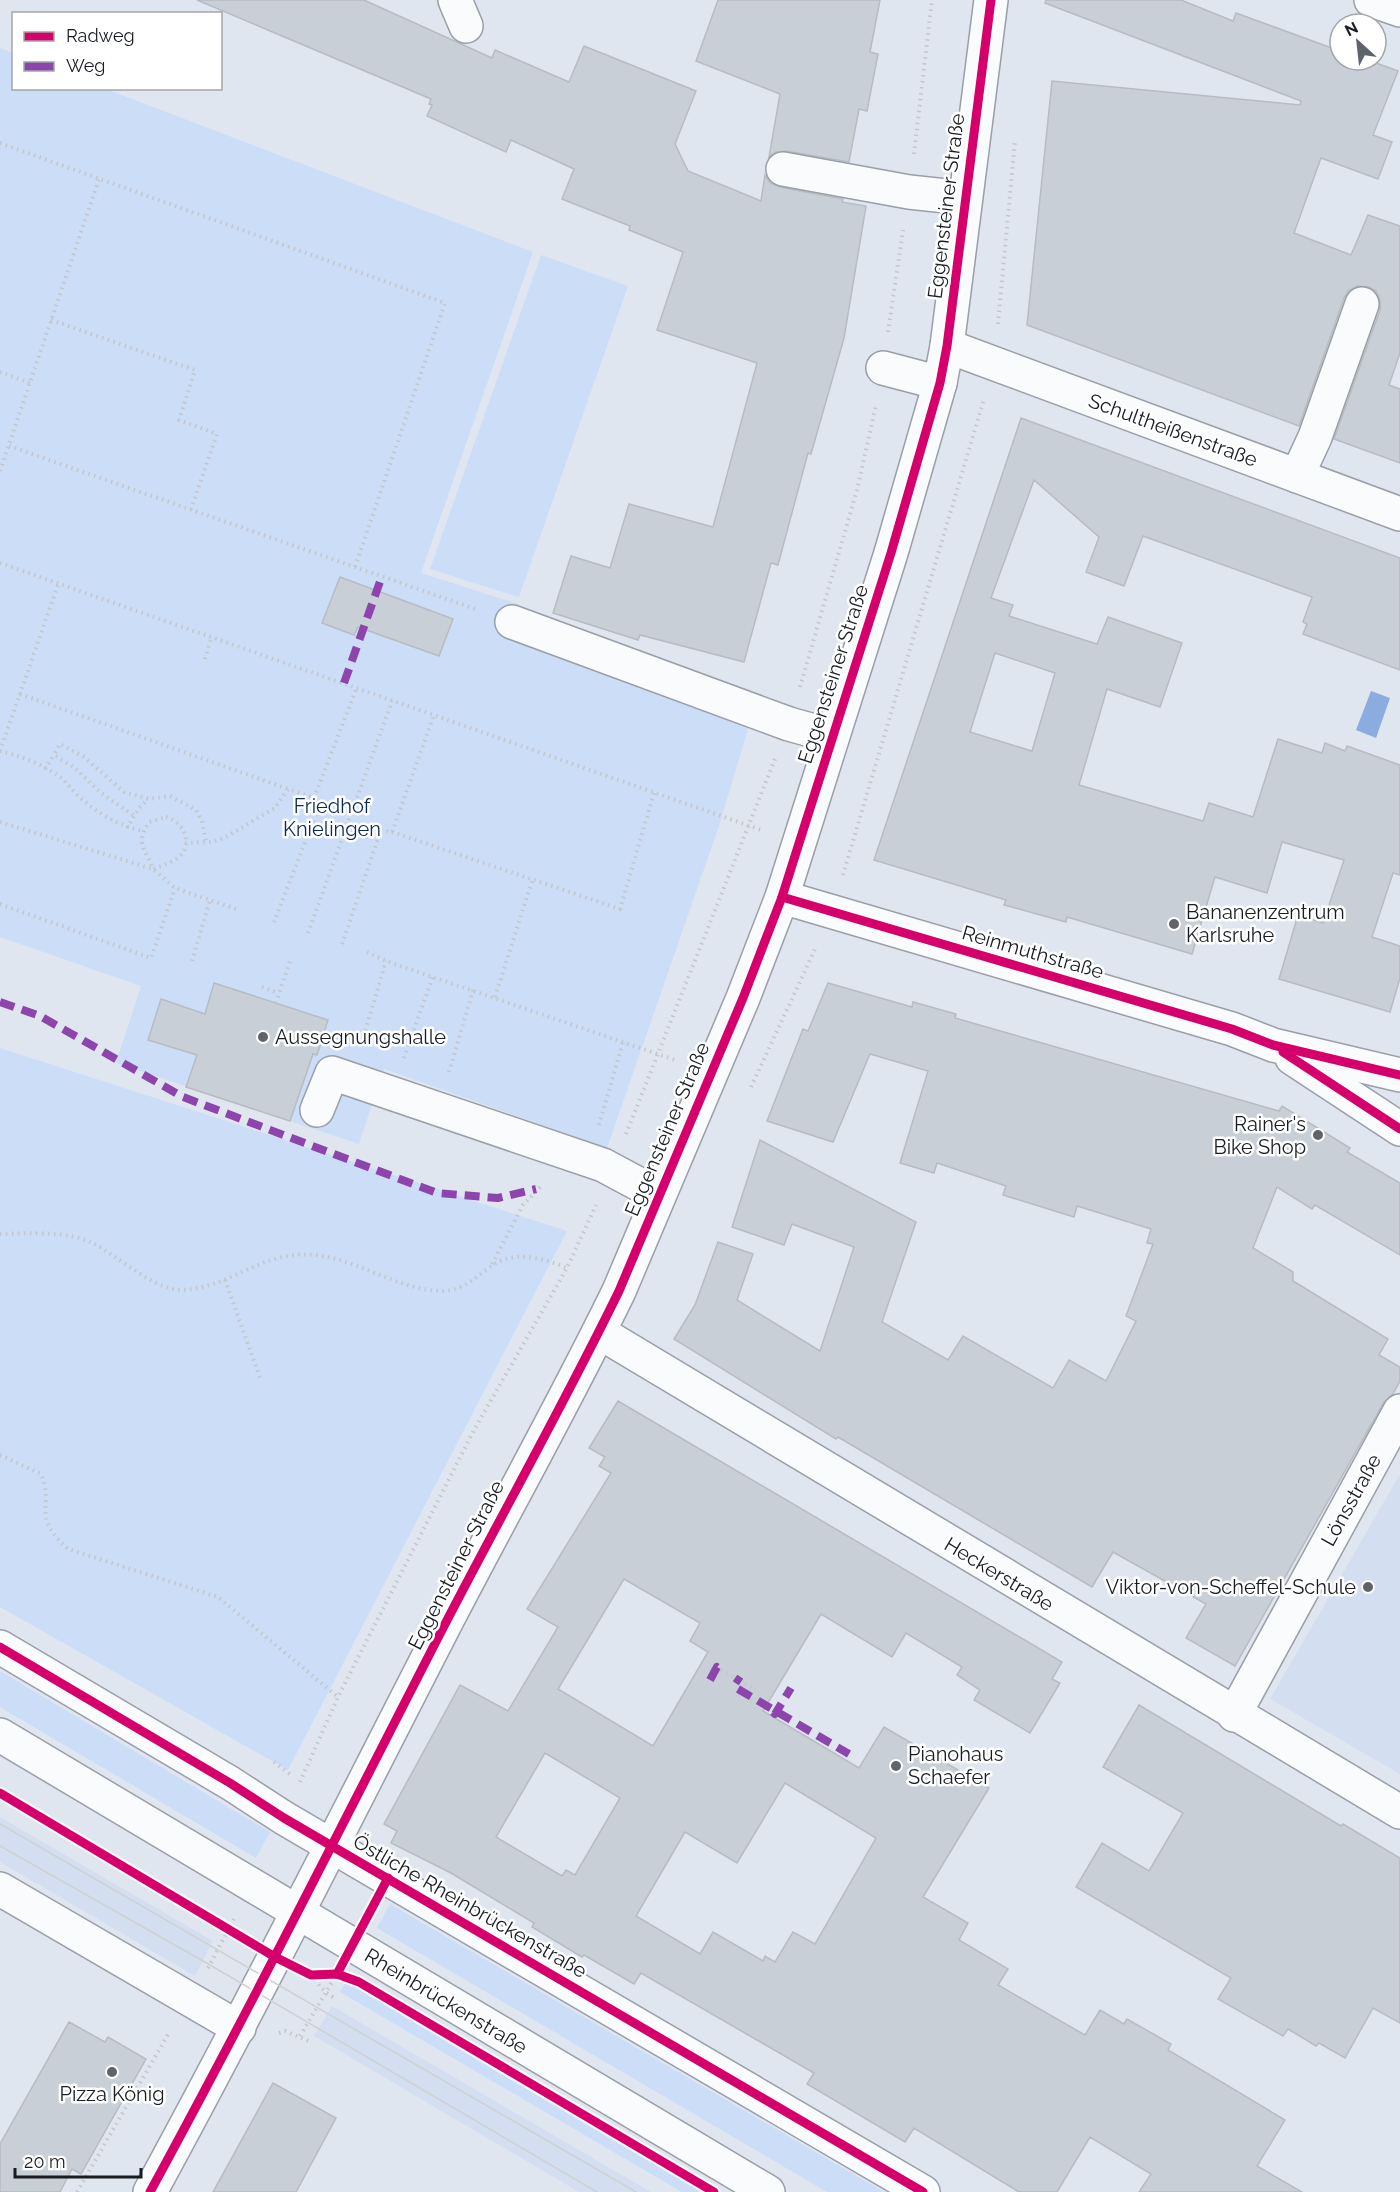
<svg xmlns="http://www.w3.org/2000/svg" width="1400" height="2192" font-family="Raleway,sans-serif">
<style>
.built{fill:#d3dff1}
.green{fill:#cbddf7}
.water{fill:#8aacde}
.building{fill:#c9cfd6;stroke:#b7bcc3;stroke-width:1.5;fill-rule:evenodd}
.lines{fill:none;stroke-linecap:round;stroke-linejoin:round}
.minor-casing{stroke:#9a9ea6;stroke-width:36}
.major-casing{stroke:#9a9ea6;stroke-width:36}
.path{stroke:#c4c6ca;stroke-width:4;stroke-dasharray:1.5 4.5;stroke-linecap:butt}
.minor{stroke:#fafbfd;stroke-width:33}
.major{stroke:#fafbfd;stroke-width:33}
.tram{stroke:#ced0d2;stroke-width:1.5}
.quiet{stroke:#8e44ad;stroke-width:8;stroke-dasharray:15 8;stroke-linecap:butt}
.cycleway-casing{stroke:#fff;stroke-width:13}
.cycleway{stroke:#d6006c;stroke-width:9}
.poi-dot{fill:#5f636b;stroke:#fff;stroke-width:2}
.labels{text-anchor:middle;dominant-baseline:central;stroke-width:5;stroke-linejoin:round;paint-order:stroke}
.street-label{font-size:20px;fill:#191d23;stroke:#fff}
.park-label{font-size:20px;fill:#0c2a56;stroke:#fff}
.poi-label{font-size:20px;fill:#191d23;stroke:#fff;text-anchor:start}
</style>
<rect width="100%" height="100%" fill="#e0e6f0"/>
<!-- built -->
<g class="built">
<polygon points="1400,1474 1400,1774 1270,1699"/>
<polygon points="0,1817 213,1941 195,1976 0,1862"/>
<polygon points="332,2006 651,2192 579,2192 314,2036"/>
</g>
<!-- green -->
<g class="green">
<polygon points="0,48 13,53 14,88 106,89 533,252 421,573 518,604 508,634 751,719 719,826 607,1148 384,1069 359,1144 116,1063 141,986 0,937"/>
<polygon points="541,255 628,286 519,597 430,569"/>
<polygon points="0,1048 567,1231 288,1770 0,1607"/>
<polygon points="0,1671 270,1832 256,1858 0,1707"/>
<polygon points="390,1904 431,1928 884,2192 827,2192 377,1928"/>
<polygon points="347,1980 712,2192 682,2192 340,1992"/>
</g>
<!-- water -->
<polygon class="water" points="1371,691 1390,698 1376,738 1356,730"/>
<!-- building -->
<g class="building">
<polygon points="197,0 364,0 492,58 495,50 569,82 584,46 696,91 675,144 688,171 761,201 765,175 770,183 780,187 843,199 842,202 866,206 844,338 811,454 808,453 778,565 771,563 744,662 640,635 638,640 553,613 571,556 610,568 629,504 713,527 757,363 657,330 683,252 629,230 630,226 562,199 574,169 511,140 506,152 427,116 432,105 429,104 431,99"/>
<polygon points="718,0 880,0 870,52 878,54 867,111 859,109 849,162 786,151 776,152 769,157 780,94 696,61"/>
<polygon points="1046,0 1181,0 1233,21 1236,13 1340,51 1340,60 1368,60 1398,71 1373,135 1392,142 1378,179 1321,158 1294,233 1351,255 1368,215 1400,226 1400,353 1389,385 1400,389 1400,463 1334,439 1380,310 1380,300 1376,291 1369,287 1358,286 1349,290 1344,298 1299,426 1027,325 1052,81 1300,105 1301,101 1045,3"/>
<path d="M1021,418L1400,558V670L1303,634L1307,624L1303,622L1312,597L1143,536L1124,586L1086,572L1099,537L1034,480L991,598L1013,605L1009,616L1097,644L1108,617L1182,643L1160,707L1107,689L1079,785L1203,821L1209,803L1253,817L1278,739L1322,753L1325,743L1345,751L1347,746L1400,765V875L1393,873L1372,937L1400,946V978L1390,1012L1279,979L1298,915L1323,923L1344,860L1282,842L1267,893L1215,877L1192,954L1067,917L1066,922L1004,905L1006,900L874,860ZM995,653L1055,673L1032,751L970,732Z"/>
<polygon points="340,577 453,619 439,656 358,627 354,635 322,623"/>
<polygon points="214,983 328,1020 317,1055 313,1054 290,1121 186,1087 197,1055 148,1040 161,999 205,1014"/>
<polygon points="828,983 912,1007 913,1002 956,1014 955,1018 1279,1111 1282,1106 1350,1148 1347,1152 1400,1183 1400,1255 1315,1205 1312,1209 1277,1187 1253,1248 1293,1272 1293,1281 1388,1339 1379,1355 1400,1367 1400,1381 1393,1394 1384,1402 1235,1666 1186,1638 1206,1604 1113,1552 1092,1587 838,1437 836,1439 674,1339 695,1305 718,1242 753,1254 737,1300 820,1351 854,1247 792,1224 784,1245 732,1227 760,1140 916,1222 882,1322 948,1360 963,1336 1053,1388 1069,1360 1106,1381 1136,1321 1126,1316 1153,1244 1147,1243 1151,1229 1077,1206 1074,1217 1003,1195 1006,1186 937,1163 934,1173 900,1163 928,1071 870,1054 833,1142 767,1121 803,1029 808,1031"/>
<path d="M618,1401L1062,1662L1052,1679L1060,1683L1030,1733L974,1700L980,1690L957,1675L962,1667L906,1633L892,1657L821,1614L763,1711L859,1768L884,1727L989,1788L923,1897L968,1923L959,1940L1008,1969L998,1985L1085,2035L1100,2010L1124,2024L1127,2019L1171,2044L1168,2050L1285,2120L1257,2166L1302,2192H1139L1151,2174L1090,2137L1057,2192H1019L914,2128L905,2142L807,2084L814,2073L641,1973L634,1984L584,1955L582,1957L532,1927L534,1923L451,1873L391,1843L397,1831L384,1824L460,1685L508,1711L558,1627L527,1609L611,1473L599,1466L605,1457L589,1448ZM624,1579L700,1623L690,1641L708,1652L653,1746L558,1689ZM545,1753L620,1798L575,1875L566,1870L562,1876L496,1837ZM785,1783L876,1838L815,1944L793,1932L775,1962L765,1956L763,1961L713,1932L700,1954L636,1916L685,1832L737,1863Z"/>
<polygon points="1139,1705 1341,1826 1343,1824 1400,1858 1400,2023 1373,2008 1345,2058 1319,2043 1316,2046 1288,2029 1283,2036 1218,1999 1231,1978 1076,1887 1102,1843 1149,1871 1183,1813 1103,1767"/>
<polygon points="69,2022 105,2042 108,2037 146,2059 81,2174 72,2169 60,2192 0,2192 0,2144"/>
<polygon points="273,2083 336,2118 296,2192 213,2192"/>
</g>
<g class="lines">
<!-- minor casing -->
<g class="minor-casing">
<g id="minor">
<polyline points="455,0 466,26"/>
<polyline points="1371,0 1400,10"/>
<polyline points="783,169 909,192 965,198"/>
<polyline points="947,346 1400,514"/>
<polyline points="883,368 940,383"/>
<polyline points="1297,476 1315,437 1362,304"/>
<polyline points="512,622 789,724 832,736"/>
<polyline points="782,897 1232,1029 1273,1045 1400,1075"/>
<polyline points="1292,1058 1400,1129"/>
<polyline points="317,1110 332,1073 603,1165 659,1195"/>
<polyline points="599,1332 1400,1812"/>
<polyline points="0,1647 230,1783 284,1818 923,2192"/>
<polyline points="1234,1715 1400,1411"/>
<polyline points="0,1889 239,2028"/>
<path d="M150,2192C252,2005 347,1815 444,1626C502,1514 564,1404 619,1291L743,998L782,897L891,553L940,383L947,346L991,0"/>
</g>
</g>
<!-- major casing -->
<g class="major-casing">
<polyline id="major" points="0,1735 768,2192"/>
</g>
<!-- path -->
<g class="path">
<polyline points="0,143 445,303 355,567"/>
<polyline points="914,154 932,0"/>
<polyline points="51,320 195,370 179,420 217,434 191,509"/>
<polyline points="998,324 1015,141"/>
<polyline points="888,332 903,230"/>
<polyline points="0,372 30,383"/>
<polyline points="9,446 478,610"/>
<polyline points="0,471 99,179"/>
<polyline points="0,563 764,831"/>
<polyline points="205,659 212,636"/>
<polyline points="800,687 857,490 876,405"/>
<polyline points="20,694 288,789"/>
<polyline points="0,751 59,582"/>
<path d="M0,751C20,756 43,764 60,777C68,783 74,793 83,800C100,815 122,827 144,831"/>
<polyline points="45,769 54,755"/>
<polyline points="314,798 357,687"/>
<polyline points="133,815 101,793 75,768 54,755 60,744 84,757 124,792 149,799 170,796 196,810 202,821 206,841"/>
<path d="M166,817C183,822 194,842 180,856C173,863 162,865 153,869C146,848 134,846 149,822Z"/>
<polyline points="0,822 153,869 175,888 239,910"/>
<polyline points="127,828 139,808 148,799"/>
<polyline points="392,832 620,909 654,793"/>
<polyline points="185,843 212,842 224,838 275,808 288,789 314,798 319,806 274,922"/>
<polyline points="843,875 984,399"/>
<polyline points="0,904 151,958 175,888"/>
<polyline points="308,933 392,701"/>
<polyline points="342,944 381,830 392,832 434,715"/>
<polyline points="367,952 386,961 675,1060"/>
<polyline points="192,961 210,900"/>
<polyline points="262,987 279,993"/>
<polyline points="495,997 533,878"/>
<polyline points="276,1003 290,961"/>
<polyline points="362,1042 386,961"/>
<polyline points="404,1058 433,976"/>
<polyline points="449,1072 473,990"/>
<polyline points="751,1087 816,947"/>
<polyline points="599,1125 623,1042"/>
<polyline points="626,1134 775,759"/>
<path d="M0,1234C26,1233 66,1231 90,1242C117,1254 152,1290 182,1290C222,1289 255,1259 294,1255C346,1249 391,1290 442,1291C462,1291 475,1278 490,1267C514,1249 543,1258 567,1268"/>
<polyline points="492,1264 523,1205 542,1185"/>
<polyline points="225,1280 260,1378"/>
<path d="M0,1455L41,1474C55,1507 30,1515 68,1549L218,1597L338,1697"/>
<polyline points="721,1670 735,1678"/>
<polyline points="745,1684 756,1690"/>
<polyline points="740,1693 753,1700"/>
<polyline points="274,1762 291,1775"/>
<polyline points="300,1782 338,1697 474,1430 567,1268 596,1205"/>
<polyline points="208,1968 234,1919"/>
<polyline points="311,1975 325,1992 336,1999"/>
<polyline points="279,2033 285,2031 311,2042"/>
<polyline points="300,2036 335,1977"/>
<polyline points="77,2192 170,2031"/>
</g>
<!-- minor -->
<use href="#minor" class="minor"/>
<!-- major -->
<use href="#major" class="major"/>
<!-- tram -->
<g class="tram">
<polyline points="0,1824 636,2192"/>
<polyline points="0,1846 210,1965 597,2192"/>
</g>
<!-- quiet -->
<g class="quiet">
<polyline points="344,683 382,576"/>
<polyline points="0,1002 40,1016 183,1097 437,1193 498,1198 536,1189"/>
<polyline points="735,1678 741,1682"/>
<polyline points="710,1680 717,1667 721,1670"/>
<polyline points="738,1689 849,1754"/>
<polyline points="773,1712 775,1714 791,1688"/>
</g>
<!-- cycleway casing -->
<g class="cycleway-casing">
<g id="cycleway">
<polyline points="782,897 1232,1029 1273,1045 1400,1075"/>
<polyline points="1283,1052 1400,1129"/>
<polyline points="0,1647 230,1783 284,1818 923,2192"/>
<polyline points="0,1793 275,1957 311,1975 337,1974 359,1982 714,2192"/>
<polyline points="337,1974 388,1878"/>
<path d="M150,2192C252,2005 347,1815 444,1626C502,1514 564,1404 619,1291L743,998L782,897L891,553L940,383L947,346L991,0"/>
</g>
</g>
<!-- cycleway -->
<use href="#cycleway" class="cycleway"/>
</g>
<!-- markers -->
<g class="poi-dot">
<circle cx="1174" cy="924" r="6"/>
<circle cx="263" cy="1037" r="6"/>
<circle cx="1318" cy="1135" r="6"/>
<circle cx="1368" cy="1587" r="6"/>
<circle cx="896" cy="1766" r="6"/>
<circle cx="112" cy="2072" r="6"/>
</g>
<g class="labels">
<!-- street labels -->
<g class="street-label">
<text transform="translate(946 206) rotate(-83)">Eggensteiner Straße</text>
<text transform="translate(1173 430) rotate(20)">Schultheißenstraße</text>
<text transform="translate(833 674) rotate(-72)">Eggensteiner Straße</text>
<text transform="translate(1033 952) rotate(16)">Reinmuthstraße</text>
<text transform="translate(667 1129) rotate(-67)">Eggensteiner Straße</text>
<text transform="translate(1351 1500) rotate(-61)">Lönsstraße</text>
<text transform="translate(456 1565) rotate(-63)">Eggensteiner Straße</text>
<text transform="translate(999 1574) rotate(31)">Heckerstraße</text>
<text transform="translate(470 1906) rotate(30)">Östliche Rheinbrückenstraße</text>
<text transform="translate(446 2001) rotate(31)">Rheinbrückenstraße</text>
</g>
<!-- park labels -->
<g class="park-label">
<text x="332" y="806">Friedhof<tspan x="332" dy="23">Knielingen</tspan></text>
</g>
<!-- poi labels -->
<g class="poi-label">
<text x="1186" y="912">Bananenzentrum<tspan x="1186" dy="23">Karlsruhe</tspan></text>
<text x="275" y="1037">Aussegnungshalle</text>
<text x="1306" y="1124" text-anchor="end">Rainer's<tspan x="1306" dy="23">Bike Shop</tspan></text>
<text x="1356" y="1587" text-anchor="end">Viktor-von-Scheffel-Schule</text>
<text x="908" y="1754">Pianohaus<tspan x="908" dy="23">Schaefer</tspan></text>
<text x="112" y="2094" text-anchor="middle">Pizza König</text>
</g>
</g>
<!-- legend -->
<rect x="12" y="12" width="210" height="78" fill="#ffffff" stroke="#a3a5a7" stroke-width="1.5"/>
<rect x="24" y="32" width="30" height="9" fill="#d6006c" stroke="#a3a5a7" stroke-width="1.5"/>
<text x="66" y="42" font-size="18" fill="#191d23">Radweg</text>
<rect x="24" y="62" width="30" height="9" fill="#8e44ad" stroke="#a3a5a7" stroke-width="1.5"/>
<text x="66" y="72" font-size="18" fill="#191d23">Weg</text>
<!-- north arrow -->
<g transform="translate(1358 42) rotate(333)"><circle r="28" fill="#ffffff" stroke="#a3a5a7" stroke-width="1.5"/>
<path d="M0-4.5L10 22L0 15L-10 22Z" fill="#5f636b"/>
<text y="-9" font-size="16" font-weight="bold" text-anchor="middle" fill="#191d23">N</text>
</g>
<!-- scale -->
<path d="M15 2168v9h126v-9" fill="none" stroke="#191d23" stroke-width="3"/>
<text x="24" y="2168" font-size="18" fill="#191d23" stroke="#ffffff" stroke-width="4.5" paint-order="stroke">20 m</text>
</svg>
